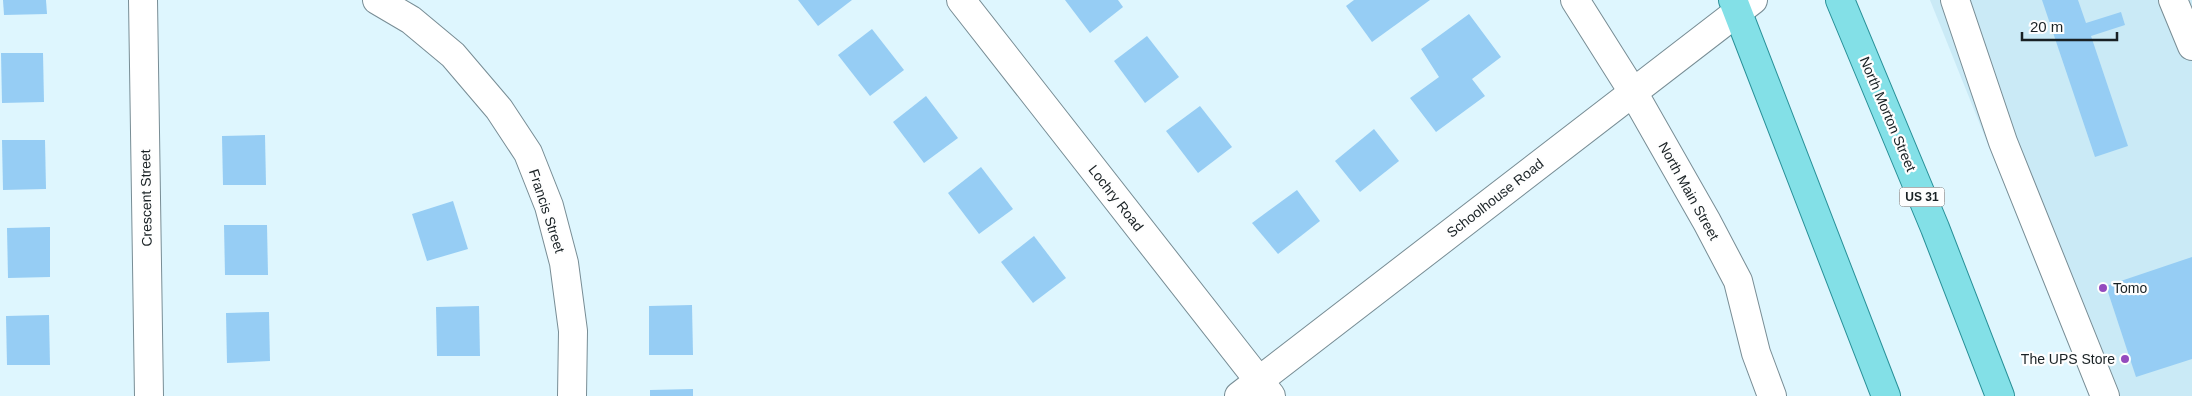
<svg xmlns="http://www.w3.org/2000/svg" width="2192" height="396" font-family="Arial,sans-serif">
<style>
.built{fill:#caeaf6}
.building{fill:#96cdf4}
.lines{fill:none;stroke-linecap:round;stroke-linejoin:round}
.minor-casing{stroke:#788d95;stroke-width:30}
.major-casing{stroke:#289098;stroke-width:30}
.minor{stroke:#fff;stroke-width:28}
.major{stroke:#83e0e7;stroke-width:28}
.poi-dot{fill:#944bbe;stroke:#fefefe;stroke-width:2}
.labels{text-anchor:middle;dominant-baseline:central;stroke-width:4.5;stroke-linejoin:round;paint-order:stroke}
.shield{fill:#fefefe;stroke:#5e6365;stroke-width:1}
.shield-label{font-size:12px;font-weight:bold;fill:#192124}
.street-label{font-size:14px;fill:#192124;stroke:#fefefe}
.poi-label{font-size:14px;fill:#192124;stroke:#fefefe;text-anchor:start}
</style>
<rect width="100%" height="100%" fill="#def6fe"/>
<!-- built -->
<polygon class="built" points="1930,0 2192,0 2192,396 2089,396"/>
<!-- building -->
<g class="building">
<polygon points="3,0 46,0 47,14 4,15"/>
<polygon points="798,0 852,0 818,26"/>
<polygon points="1065,0 1118,0 1123,7 1090,33"/>
<polygon points="1354,0 1430,0 1372,42 1346,6"/>
<polygon points="2042,0 2078,0 2086,23 2121,12 2125,25 2091,36 2128,146 2095,157"/>
<polygon points="1469,14 1501,57 1472,79 1485,96 1436,132 1410,98 1439,77 1421,49"/>
<polygon points="872,29 904,70 870,96 838,55"/>
<polygon points="1147,36 1179,77 1145,103 1114,61"/>
<polygon points="1,53 43,53 44,102 2,103"/>
<polygon points="926,96 958,138 924,163 893,122"/>
<polygon points="1200,106 1232,147 1198,173 1166,131"/>
<polygon points="1374,129 1399,161 1360,192 1335,161"/>
<polygon points="265,135 266,185 223,185 222,136"/>
<polygon points="2,140 45,140 46,189 3,190"/>
<polygon points="981,167 1013,209 979,234 948,193"/>
<polygon points="1297,190 1320,221 1278,254 1252,223"/>
<polygon points="453,201 468,249 427,261 412,214"/>
<polygon points="224,225 267,225 268,275 225,275"/>
<polygon points="50,227 50,277 8,278 7,228"/>
<polygon points="1034,236 1066,278 1033,303 1001,262"/>
<polygon points="2192,257 2192,359 2136,377 2106,286"/>
<polygon points="692,305 693,355 649,355 649,306"/>
<polygon points="479,306 480,356 437,356 436,307"/>
<polygon points="269,312 270,361 227,363 226,313"/>
<polygon points="49,315 50,365 7,365 6,316"/>
<polygon points="693,389 693,396 650,396 650,390"/>
</g>
<g class="lines">
<!-- minor casing -->
<g class="minor-casing">
<g id="minor">
<polyline points="143,0 149,396"/>
<polyline points="377,0 411,20 453,55 499,109 528,153 549,206 564,263 573,331 572,396"/>
<polyline points="961,0 1271,396"/>
<polyline points="1575,0 1633,92 1707,222 1738,281 1756,353 1772,396"/>
<polyline points="1955,0 2003,142 2105,396"/>
<polyline points="2173,0 2192,46"/>
<polyline points="1239,396 1753,0"/>
</g>
</g>
<!-- major casing -->
<g class="major-casing">
<g id="major">
<polyline points="1733,0 1886,396"/>
<polyline points="1840,0 1935,228 2000,396"/>
</g>
</g>
<!-- minor -->
<use href="#minor" class="minor"/>
<!-- major -->
<use href="#major" class="major"/>
</g>
<!-- markers -->
<g class="poi-dot">
<circle cx="2103" cy="288" r="5"/>
<circle cx="2125" cy="359" r="5"/>
</g>
<g class="labels">
<!-- shield labels -->
<rect class="shield" x="1899.5" y="187.5" width="45" height="19" rx="4"/>
<g class="shield-label">
<text x="1922" y="197">US 31</text>
</g>
<!-- street labels -->
<g class="street-label">
<text transform="translate(1888 114) rotate(67)">North Morton Street</text>
<text transform="translate(1689 191) rotate(61)">North Main Street</text>
<text transform="translate(146 198) rotate(-91)">Crescent Street</text>
<text transform="translate(1116 198) rotate(52)">Lochry Road</text>
<text transform="translate(1495 198) rotate(-38)">Schoolhouse Road</text>
<text transform="translate(547 211) rotate(72)">Francis Street</text>
</g>
<!-- poi labels -->
<g class="poi-label">
<text x="2113" y="288">Tomo</text>
<text x="2115" y="359" text-anchor="end">The UPS Store</text>
</g>
</g>
<!-- scale -->
<path d="M2022 32v8h95v-8" fill="none" stroke="#192124" stroke-width="2.5"/>
<text x="2030" y="32" font-size="15" fill="#192124" stroke="#fefefe" stroke-width="4" paint-order="stroke">20 m</text>
</svg>
